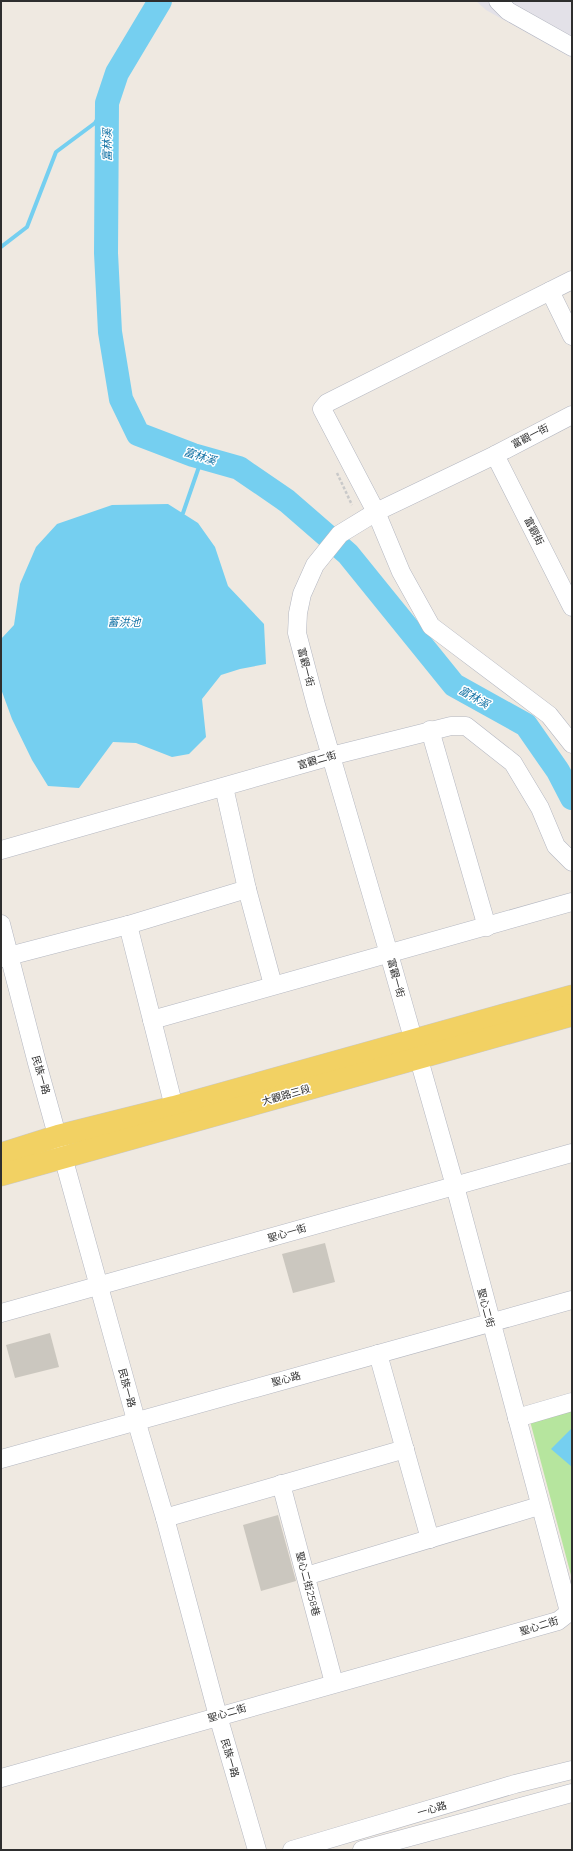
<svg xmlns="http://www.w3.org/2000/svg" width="573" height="1851" font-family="Quicksand,'Noto Sans TC',sans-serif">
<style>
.industrial{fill:#e3e1e8}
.green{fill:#b6e59e}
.water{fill:#75cff0}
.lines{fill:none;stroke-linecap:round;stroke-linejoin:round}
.stream{stroke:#75cff0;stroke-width:4}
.river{stroke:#75cff0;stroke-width:24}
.building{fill:#cbc7bf}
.minor-casing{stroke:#b4b7c1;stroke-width:19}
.major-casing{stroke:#c9c9c9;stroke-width:23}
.path{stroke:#c9c9c9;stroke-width:2.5;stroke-dasharray:3 2;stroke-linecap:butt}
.minor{stroke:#fff;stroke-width:18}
.major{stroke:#f2d163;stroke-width:22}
.labels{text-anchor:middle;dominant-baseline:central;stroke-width:3;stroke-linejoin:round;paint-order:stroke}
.street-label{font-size:10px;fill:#2e2e2e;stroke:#fff}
.water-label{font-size:11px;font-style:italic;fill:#0d6fa3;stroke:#fff}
</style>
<rect width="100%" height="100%" fill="#efe9e1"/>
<!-- industrial -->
<polygon class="industrial" points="476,1 572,1 572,58 486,10"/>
<!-- green -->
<polygon class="green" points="572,1409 572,1579 530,1421"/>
<!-- water -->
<g class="water">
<polygon points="168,504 198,523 215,547 228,586 264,624 266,664 240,669 221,675 202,699 206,737 189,754 172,757 136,743 113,742 79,788 48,786 32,760 12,719 1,689 1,639 14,625 20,584 36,547 57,524 112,505"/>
<polygon points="572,1428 572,1467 551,1449"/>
</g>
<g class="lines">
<!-- stream -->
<g class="stream">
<polyline points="1,247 27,227 56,152 95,123 107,103"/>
<polyline points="183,513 202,458"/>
</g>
<!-- river -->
<polyline class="river" points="160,1 117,73 107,103 106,253 110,332 121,399 138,434 193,455 239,468 287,501 348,554 454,685 526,725 558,771 572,798"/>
</g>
<!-- building -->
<g class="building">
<polygon points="325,1243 335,1282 293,1293 282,1254"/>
<polygon points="50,1333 59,1367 15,1378 6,1345"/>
<polygon points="278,1515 296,1581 261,1591 243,1525"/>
</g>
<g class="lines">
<!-- minor casing -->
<g class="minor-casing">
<g id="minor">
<polyline points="498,1 508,11 572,47"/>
<polyline points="572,280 327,403 322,409 376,512 401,572 431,626 549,715 572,744"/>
<polyline points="550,291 572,336"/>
<polyline points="495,455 572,607"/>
<polyline points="430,730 487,927"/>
<polyline points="224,787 247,889 273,985"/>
<polyline points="1,850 331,756 451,726 466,726 513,763 540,808 556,846 572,862"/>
<polyline points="1,924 37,1063 136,1420 165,1518 218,1716 257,1850"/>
<polyline points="128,925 174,1107"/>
<polyline points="1,958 128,925 247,889"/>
<polyline points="152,1020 572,902"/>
<polyline points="1,1313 572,1153"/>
<polyline points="378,1354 430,1539"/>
<polyline points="517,1418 572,1402"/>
<polyline points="1,1459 572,1300"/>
<polyline points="281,1484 334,1683"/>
<polyline points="165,1518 405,1449"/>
<polyline points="306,1576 539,1506"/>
<polyline points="1,1778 558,1621 567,1614 568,1608 455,1186 389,954 316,705 297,633 298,613 302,594 315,565 340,534 376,512 495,455 572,415"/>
<polyline points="292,1850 515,1784 572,1770"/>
<polyline points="362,1850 572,1793"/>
</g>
</g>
<!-- major casing -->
<g class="major-casing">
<g id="major">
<polyline points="1,1154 58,1136 174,1107 572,996"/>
<polyline points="1,1175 572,1015"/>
</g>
</g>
<!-- path -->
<polyline class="path" points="337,473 352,505"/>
<!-- minor -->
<use href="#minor" class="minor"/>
<!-- major -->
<use href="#major" class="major"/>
</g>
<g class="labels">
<!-- street labels -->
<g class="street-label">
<text transform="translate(530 436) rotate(-27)">富觀一街</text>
<text transform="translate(534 531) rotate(63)">富觀街</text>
<text transform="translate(306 667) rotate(76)">富觀一街</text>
<text transform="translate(317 760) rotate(-16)">富觀二街</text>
<text transform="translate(396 978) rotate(75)">富觀一街</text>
<text transform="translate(41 1075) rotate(74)">民族一路</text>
<text transform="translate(286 1095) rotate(-16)">大觀路三段</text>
<text transform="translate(287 1233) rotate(-16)">聖心一街</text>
<text transform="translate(486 1308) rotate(75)">聖心二街</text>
<text transform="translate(286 1379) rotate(-15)">聖心路</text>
<text transform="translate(127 1388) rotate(75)">民族一路</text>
<text transform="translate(308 1584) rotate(75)">聖心二街258巷</text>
<text transform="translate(539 1626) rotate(-17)">聖心二街</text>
<text transform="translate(227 1713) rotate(-16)">聖心二街</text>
<text transform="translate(230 1758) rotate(74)">民族一路</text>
<text transform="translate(432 1809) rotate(-16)">一心路</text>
</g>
<!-- water labels -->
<g class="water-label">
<text transform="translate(107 145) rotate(-90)">富林溪</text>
<text transform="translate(200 456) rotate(17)">富林溪</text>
<text x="124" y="622">蓄洪池</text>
<text transform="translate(474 697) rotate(29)">富林溪</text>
</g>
</g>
<!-- border -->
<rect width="573" height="1851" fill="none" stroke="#2e2e2e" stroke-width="4"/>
</svg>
